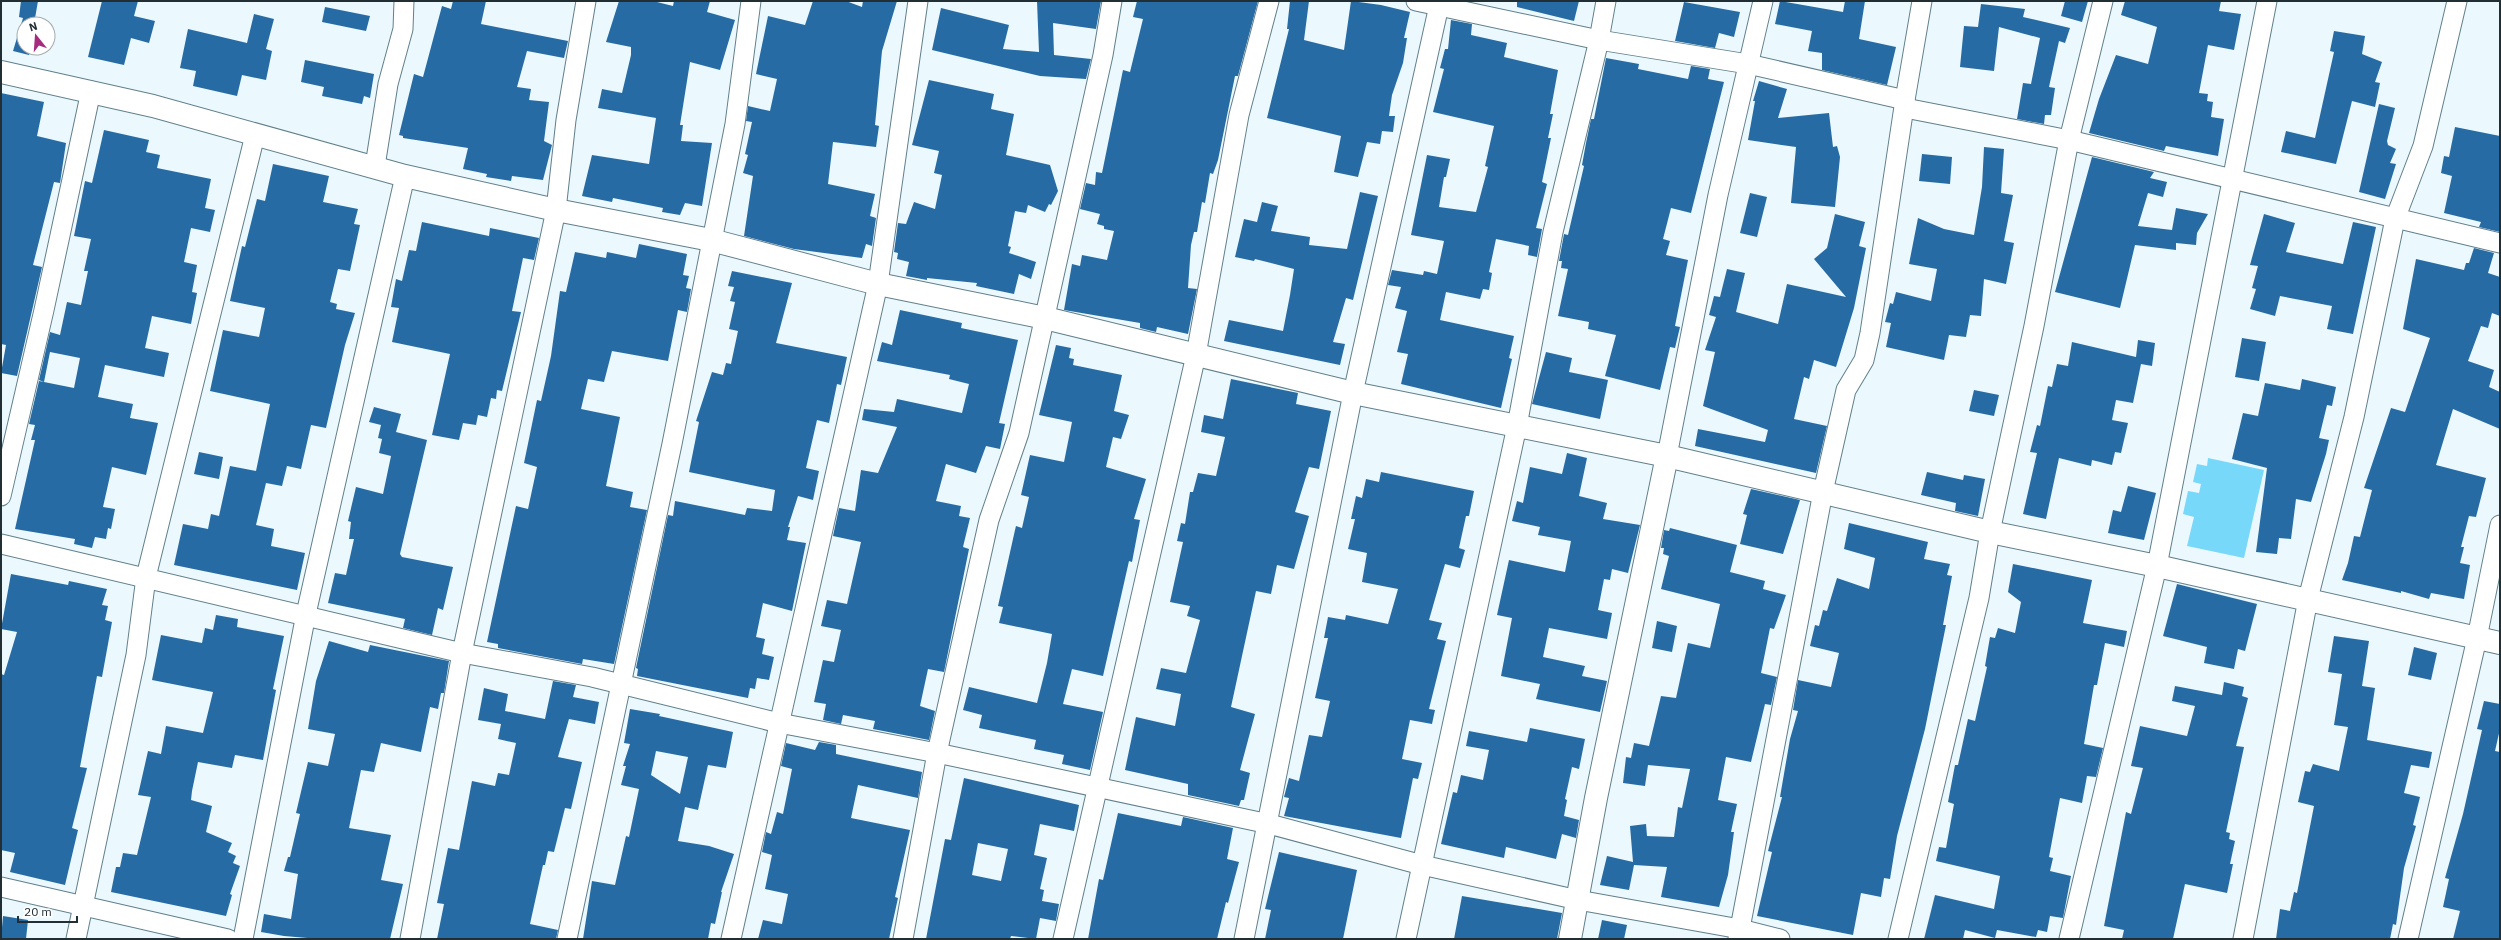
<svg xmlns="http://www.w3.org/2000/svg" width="2501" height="940" font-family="'IBM Plex Sans',sans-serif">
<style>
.green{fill:#78d8fa}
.building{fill:#266ba4;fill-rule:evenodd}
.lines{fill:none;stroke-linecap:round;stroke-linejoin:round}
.street-casing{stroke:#617f8b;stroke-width:21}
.secondary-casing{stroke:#617f8b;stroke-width:24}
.street{stroke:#fff;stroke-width:19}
.secondary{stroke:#fff;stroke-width:22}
</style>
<rect width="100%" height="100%" fill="#ebf9fe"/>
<!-- green -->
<polygon class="green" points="2208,458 2264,470 2244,558 2187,546 2194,517 2183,514 2188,491 2199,493 2201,484 2193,482 2197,464 2207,466"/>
<!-- building -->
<g class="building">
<polygon points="21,1 38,1 34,24 24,24 24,48 31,48 29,55 13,51 23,18 19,17"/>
<polygon points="102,1 138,1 134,16 155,21 149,43 131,38 124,65 88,57"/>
<polygon points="453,1 486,1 481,24 568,41 564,58 527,51 517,87 531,89 529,100 549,102 544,141 552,145 543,180 512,176 511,181 486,177 487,174 463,169 468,148 403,138 403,136 399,135 414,74 423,77 442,6 451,9"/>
<polygon points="619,1 653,1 673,6 674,1 710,1 707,12 735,20 720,70 690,62 680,125 683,125 681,141 712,143 702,206 685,203 680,215 662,212 663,208 613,198 612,202 582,196 592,155 649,164 656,118 598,108 602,89 622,93 631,55 631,47 606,42"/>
<polygon points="813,1 846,1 862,7 863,1 897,1 882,51 875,125 879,126 876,147 833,142 828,184 875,194 870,216 876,218 872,246 866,244 862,258 794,249 744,236 753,176 743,173 748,155 745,154 752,122 746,121 748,106 770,111 777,79 756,74 768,16 805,25"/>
<polygon points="1037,1 1101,1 1096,29 1053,23 1054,55 1091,59 1086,79 1040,76 932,50 941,8 1009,25 1003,49 1039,52"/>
<polygon points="1137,1 1258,1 1238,76 1235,76 1218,160 1213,174 1210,173 1205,203 1202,202 1197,232 1194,232 1191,245 1188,288 1197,289 1188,334 1157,327 1156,332 1140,328 1140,323 1064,310 1072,264 1080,266 1082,255 1107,260 1114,231 1104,229 1104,226 1097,224 1100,214 1080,209 1086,183 1095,185 1096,172 1102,173 1123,70 1130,72 1143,19 1133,17"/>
<polygon points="1290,1 1309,1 1304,40 1344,50 1351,1 1381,5 1410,12 1404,38 1407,38 1403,63 1392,95 1389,116 1395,116 1393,132 1382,131 1380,144 1367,142 1358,177 1334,172 1341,136 1267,118 1289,29 1287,29"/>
<polygon points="1517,1 1579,1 1574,21 1517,7"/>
<polygon points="1780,1 1843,12 1845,1 1865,1 1859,39 1896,47 1887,85 1822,70 1822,53 1808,51 1812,31 1775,24"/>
<polygon points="2065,1 2088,1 2082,22 2061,16"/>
<polygon points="2125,1 2221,1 2219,11 2241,14 2234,50 2208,45 2199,93 2208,94 2207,101 2213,102 2211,117 2224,119 2218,156 2166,146 2164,151 2089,133 2099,99 2116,55 2148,64 2157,27 2121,15"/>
<polygon points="1684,2 1740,12 1734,37 1719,33 1715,48 1675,41"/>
<polygon points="1981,4 2025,9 2023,17 2070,28 2065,43 2059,41 2049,87 2055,88 2051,115 2045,115 2044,124 2017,119 2023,83 2031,84 2040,38 1999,27 1994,71 1960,67 1964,26 1978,27"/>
<polygon points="325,7 370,16 366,31 322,22"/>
<polygon points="254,14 274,19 266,49 272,51 266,80 242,75 237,96 193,86 196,71 180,68 188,29 247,43"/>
<polygon points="1451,20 1472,24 1471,35 1507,43 1504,57 1558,70 1550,114 1553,114 1548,138 1551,138 1542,182 1547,184 1536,228 1542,229 1537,257 1528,255 1529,246 1496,239 1489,272 1492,273 1489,290 1483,289 1480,299 1446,292 1440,320 1514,336 1509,358 1512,359 1501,408 1401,384 1408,354 1397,352 1407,311 1395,308 1401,287 1388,285 1392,270 1423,275 1424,271 1437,274 1444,241 1411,235 1427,155 1450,159 1446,177 1444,177 1439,207 1476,212 1488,167 1485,166 1494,126 1433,112 1444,69 1440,68 1445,49 1448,49"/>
<polygon points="2334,31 2365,36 2362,54 2382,62 2375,82 2380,83 2375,107 2352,101 2336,164 2281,152 2286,131 2315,138 2334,52 2330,51"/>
<polygon points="1606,58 1639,64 1638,69 1688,79 1691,66 1710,69 1708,79 1724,82 1691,213 1671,208 1663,239 1670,241 1666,255 1688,260 1675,326 1680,327 1675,348 1670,347 1660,390 1605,376 1616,335 1588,329 1589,322 1558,316 1568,269 1561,268 1562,261 1559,261 1564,234 1568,235 1584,166 1582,165 1586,143 1591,119 1594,119"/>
<polygon points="305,60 374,74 370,98 364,96 362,104 322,96 324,87 301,82"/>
<polygon points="929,80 994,94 991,109 1014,114 1006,155 1050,165 1058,191 1051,205 1049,204 1045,212 1028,205 1026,213 1015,211 1008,246 1011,247 1009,253 1036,262 1031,279 1019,274 1014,294 976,286 977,283 927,278 927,280 906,276 909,262 897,259 898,253 894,252 898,223 906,224 914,202 935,209 942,175 934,173 939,151 912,145"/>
<polygon points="1759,81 1787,89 1778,118 1829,113 1833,147 1837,146 1840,157 1835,207 1791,203 1796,147 1748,140 1755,101 1753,101"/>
<polygon points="1,93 44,102 37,136 66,143 60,183 54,182 33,265 42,267 17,376 1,373 6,345 1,344"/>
<polygon points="2379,104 2395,108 2387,141 2388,145 2396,149 2390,163 2396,164 2385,199 2359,192"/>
<polygon points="2455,127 2500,136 2500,232 2479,227 2481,222 2444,213 2452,176 2441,173 2444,156 2449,157"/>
<polygon points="104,130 149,140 146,152 160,155 157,168 211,179 205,208 215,210 210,232 191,228 184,262 197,265 192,292 197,293 191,324 152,316 145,348 169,353 164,377 105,365 98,397 133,404 130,418 158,423 146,475 112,467 103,507 115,509 111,529 108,528 106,539 95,537 92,548 74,544 75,539 15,529 35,440 31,440 35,425 29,424 39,381 74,388 80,358 50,352 44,382 39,380 50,332 60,335 67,302 81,305 88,271 84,271 91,239 74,236 85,181 92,183"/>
<polygon points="1984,147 2004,149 2001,193 2013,195 2004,241 2014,243 2006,284 1984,279 1981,316 1970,315 1966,337 1949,335 1944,360 1886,347 1891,323 1885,322 1890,303 1893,304 1896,292 1931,301 1937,269 1909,264 1918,218 1944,229 1974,235 1982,187"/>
<polygon points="1922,154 1952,157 1950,184 1919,181"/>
<polygon points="2092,157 2154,172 2150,178 2167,182 2163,197 2148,193 2138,226 2172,230 2176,208 2208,214 2197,233 2196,245 2176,243 2176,250 2135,245 2120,308 2055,292"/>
<polygon points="273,164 329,176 323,202 358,209 354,224 360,225 350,271 338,269 330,302 337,304 336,309 355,313 345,345 326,428 311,425 301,469 287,466 282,486 266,483 256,525 274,529 271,546 305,553 297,590 174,565 183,524 208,529 211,514 219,516 230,466 256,471 270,404 210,391 223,330 259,337 265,308 230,301 242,246 245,247 257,199 265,201"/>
<polygon points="1360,192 1378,196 1353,300 1346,298 1333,342 1345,344 1340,365 1224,341 1229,320 1283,331 1290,295 1294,269 1255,259 1254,261 1235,257 1244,219 1257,222 1262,202 1278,206 1271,231 1310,237 1309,245 1347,249"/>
<polygon points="1750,193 1767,197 1757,237 1740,233"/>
<polygon points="1835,214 1865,222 1859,246 1866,248 1854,308 1836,367 1814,360 1809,379 1804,377 1794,419 1827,426 1816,473 1695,446 1698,429 1765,442 1768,430 1703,406 1715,352 1705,350 1716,317 1709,315 1714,296 1720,297 1727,269 1745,273 1736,312 1778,324 1787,284 1846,297 1814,259 1827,248"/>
<polygon points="2264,214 2295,223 2286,252 2343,264 2353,222 2376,227 2353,334 2327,329 2332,306 2280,296 2275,316 2250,309 2256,289 2252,288 2258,266 2250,265"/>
<polygon points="422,222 489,236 490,228 539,238 534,260 523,258 512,311 521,312 502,391 497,390 496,399 491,398 487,417 478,415 476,425 463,423 459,440 432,435 450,354 392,342 399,308 391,307 396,279 402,281 409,250 416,251"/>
<polygon points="639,244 687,254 683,275 689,276 686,288 691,289 687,312 678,310 668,361 612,351 604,382 588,379 581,409 620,417 606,486 633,492 630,507 647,510 614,664 583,659 582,664 498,648 498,644 487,642 516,506 528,509 537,467 524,463 537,400 541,401 551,356 560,291 566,292 575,252 606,258 607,252 636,258"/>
<polygon points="2474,248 2494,253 2488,273 2500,277 2500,316 2492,313 2488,328 2481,326 2468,361 2494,370 2489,387 2500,392 2500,429 2453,409 2436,465 2486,478 2476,517 2469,516 2461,547 2464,547 2460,563 2470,565 2464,599 2431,593 2429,599 2401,591 2401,593 2342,580 2348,563 2354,536 2360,537 2372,490 2364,488 2391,408 2405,412 2430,338 2403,329 2416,259 2464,270 2466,263 2469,263"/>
<polygon points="732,271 792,283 776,343 847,357 841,385 837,384 829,423 817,420 806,468 819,471 813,500 798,496 788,527 790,527 787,540 806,543 792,611 763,603 756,637 765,639 762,654 774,657 769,680 757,678 755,689 750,688 748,698 637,676 638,669 636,668 668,515 673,516 675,501 745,515 747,508 772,511 775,490 689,472 699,422 696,421 712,372 723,375 726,363 731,364 738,331 729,329 735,302 730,301 734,287 728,286"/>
<polygon points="900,310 962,323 961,328 1018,340 999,423 1005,424 1000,449 986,446 976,473 946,464 936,501 961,506 959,516 970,518 963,547 969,549 944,672 928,669 920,706 935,711 929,740 873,729 875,721 843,715 841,724 823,720 826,704 814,702 823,660 834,662 841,630 821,626 827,600 847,604 861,542 833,536 839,508 855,511 861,470 878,473 897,427 862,420 864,409 894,412 897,399 962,413 969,384 949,379 950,375 877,361 882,342 892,345"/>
<polygon points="2242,338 2266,342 2259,381 2235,377"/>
<polygon points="2138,340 2155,343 2152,366 2141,364 2133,403 2116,400 2112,420 2128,423 2121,453 2115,452 2112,465 2092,460 2091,466 2059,458 2046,519 2023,514 2037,453 2030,452 2037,425 2040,426 2048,386 2052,387 2057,364 2068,366 2072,342 2136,357"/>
<polygon points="1056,345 1071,348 1069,358 1074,359 1073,365 1122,375 1114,411 1129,415 1121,439 1113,437 1106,467 1146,479 1134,519 1140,520 1132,562 1129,561 1103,676 1072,669 1063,704 1103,712 1090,770 1062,764 1064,755 1034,749 1036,740 979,728 982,715 963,710 969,687 1037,703 1047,663 1052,634 999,623 1003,607 998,606 1015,530 1016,526 1022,528 1029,497 1021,495 1030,455 1064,462 1072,422 1039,415"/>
<polygon points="1546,352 1572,358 1569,372 1608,380 1600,419 1532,404"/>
<polygon points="1231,379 1298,393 1296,404 1331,411 1319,469 1309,467 1295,512 1309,516 1294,569 1277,565 1271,594 1256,591 1231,707 1255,714 1240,770 1250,773 1244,800 1241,800 1239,806 1188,795 1188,784 1125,770 1136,717 1175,726 1181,694 1156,689 1161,668 1186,673 1200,620 1187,616 1190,606 1170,602 1183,542 1177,541 1181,523 1185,524 1190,492 1193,492 1198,473 1216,476 1225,437 1201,432 1204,415 1223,419"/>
<polygon points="2302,379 2336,387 2332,406 2327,405 2319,438 2329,440 2326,454 2311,502 2296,499 2291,539 2279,538 2277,554 2256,552 2267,468 2232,459 2243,413 2258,416 2265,383 2300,390"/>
<polygon points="1974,390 1999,395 1994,416 1969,411"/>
<polygon points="374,407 401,414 396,432 427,440 400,554 402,557 453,567 443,610 438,608 432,635 403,628 405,619 328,603 335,573 346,575 354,539 349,539 351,522 348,521 356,487 383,494 391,456 379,453 382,439 378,438 381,425 369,422"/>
<polygon points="199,452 223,457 219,479 194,474"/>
<polygon points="1567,453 1587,458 1579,496 1607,503 1603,519 1640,525 1628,573 1612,569 1610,580 1604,579 1598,610 1612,613 1607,639 1549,628 1543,657 1585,666 1582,676 1607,681 1600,712 1536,699 1540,684 1501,676 1512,618 1497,615 1509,560 1565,572 1571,541 1538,535 1540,527 1512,521 1517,501 1523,503 1530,467 1562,474"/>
<polygon points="1381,472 1474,491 1469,516 1466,516 1459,548 1465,550 1460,568 1445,564 1429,620 1442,623 1437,639 1446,641 1429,709 1435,710 1432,724 1410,720 1402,759 1422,763 1418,779 1413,778 1401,838 1284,816 1289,798 1284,797 1289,778 1299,781 1309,735 1322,737 1330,701 1315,698 1328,638 1324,638 1328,617 1345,620 1346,615 1388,624 1398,589 1362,582 1367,553 1348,549 1355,519 1351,519 1356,496 1362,498 1366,479 1379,482"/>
<polygon points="1927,472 1963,480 1964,475 1985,479 1978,516 1955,511 1956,503 1921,495"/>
<polygon points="2128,486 2156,493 2144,540 2108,533 2113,510 2121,512"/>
<polygon points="1751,489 1800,500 1783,554 1740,544 1747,515 1743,514"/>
<polygon points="1849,523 1928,542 1924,559 1950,564 1947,575 1952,576 1943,625 1946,625 1925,729 1897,836 1890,879 1884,878 1881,897 1861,893 1853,935 1757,916 1772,852 1768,851 1782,797 1780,797 1790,739 1798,711 1793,710 1798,680 1831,687 1839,653 1810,646 1815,625 1819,626 1823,610 1827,611 1837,578 1869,589 1875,558 1844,549"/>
<polygon points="1670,528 1737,545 1730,572 1765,581 1763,589 1786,595 1774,629 1770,628 1761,673 1777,677 1771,705 1765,704 1751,762 1726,757 1718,800 1737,804 1731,832 1734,832 1728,875 1719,907 1661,897 1667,867 1634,865 1629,890 1600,885 1607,856 1633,862 1630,826 1646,824 1647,836 1674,837 1678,807 1682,808 1690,769 1648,765 1645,786 1623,783 1626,757 1631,758 1634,743 1649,746 1661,696 1676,698 1688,643 1710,648 1720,604 1661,589 1669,556 1663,554 1664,548 1661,548 1664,530 1669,531"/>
<polygon points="2013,564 2092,580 2083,623 2127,631 2124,647 2105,643 2097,685 2094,685 2084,744 2103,748 2096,777 2087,776 2082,803 2060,798 2049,857 2053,858 2050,871 2071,876 2063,918 2050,916 2047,932 2038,930 2036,937 1997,930 1995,938 1965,930 1963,939 1924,939 1935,895 1994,909 2000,876 1936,861 1939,847 1946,848 1954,804 1948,802 1955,765 1958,765 1968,719 1975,721 1987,667 1985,666 1990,637 1995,638 1998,628 2015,633 2021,602 2008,592"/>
<polygon points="11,574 68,585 69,581 107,589 102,605 108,606 105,620 112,622 102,677 97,676 80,767 87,768 72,828 78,830 65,885 10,872 15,853 1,850 1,674 4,675 17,632 1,629"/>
<polygon points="2177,584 2257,604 2245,651 2238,649 2234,669 2204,663 2207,647 2163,636"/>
<polygon points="216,615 238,619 237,627 284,636 273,689 276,690 263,760 235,755 232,768 198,762 192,791 191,800 212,806 206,832 232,843 228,852 236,856 233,863 240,866 230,894 232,895 226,916 111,892 116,867 120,867 123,853 137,855 151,797 138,795 148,751 161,754 166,726 203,733 213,692 152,680 161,635 202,643 205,628 213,630"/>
<polygon points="1657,621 1677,626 1672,652 1652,648"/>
<polygon points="2334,636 2369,641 2362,686 2375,688 2367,740 2432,752 2429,768 2411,765 2404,793 2420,797 2413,825 2416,826 2404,868 2396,925 2393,924 2390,939 2276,939 2280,909 2290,911 2294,892 2297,893 2314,806 2298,802 2305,771 2310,772 2313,764 2339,771 2348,727 2334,725 2342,674 2328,672"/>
<polygon points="329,641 368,652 370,645 449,661 444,693 441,693 438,709 430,707 421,752 381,743 374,772 361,770 349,828 391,835 381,880 403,884 390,939 319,939 284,936 261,932 264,914 291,919 298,874 284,871 288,857 290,857 300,814 296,813 308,762 328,766 335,734 308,729 316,681"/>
<polygon points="2414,647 2437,653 2431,680 2408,675"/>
<polygon points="553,681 576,685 573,697 599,702 595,724 569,719 558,757 582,762 571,809 565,808 554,852 548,851 545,865 543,865 530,924 558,930 556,939 437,939 444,904 437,903 448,848 459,850 472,781 495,786 498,773 509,775 516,743 498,739 501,724 478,720 484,688 508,694 505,711 545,719"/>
<polygon points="2224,682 2244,687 2242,696 2248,698 2236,746 2244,747 2226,832 2230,833 2229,839 2235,841 2230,864 2233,864 2227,893 2185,884 2173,939 2122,939 2124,930 2104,926 2126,812 2131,814 2143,768 2131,766 2140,726 2187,736 2195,706 2172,701 2175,686 2222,695"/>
<polygon points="2484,701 2500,704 2500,729 2495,751 2500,752 2500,939 2453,939 2460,911 2443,907 2449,879 2445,878 2463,814 2482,730 2477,729"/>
<path d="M630,709L660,714L659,716L733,732L726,768L708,765L698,810L685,807L678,841L709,846L734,854L721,892H722L715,924L711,923L708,939H583L592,881L615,885L626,836L629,837L639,789L621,785L626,766H623L630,744L624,743ZM656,751L688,757L680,794L651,775Z"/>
<polygon points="1530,728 1585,739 1579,769 1572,767 1565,799 1567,800 1564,816 1579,820 1576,838 1562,834 1556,859 1506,847 1504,858 1441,844 1453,792 1457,793 1461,775 1483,780 1489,750 1466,746 1469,731 1527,742"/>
<polygon points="819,742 836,745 836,754 922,772 918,798 858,785 851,818 910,830 895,897 898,898 889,939 758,939 763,920 782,924 788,894 765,889 772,855 762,852 766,832 771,834 777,812 783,814 792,769 781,766 786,743 815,750"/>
<path d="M964,778L1079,805L1074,831L1040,824L1034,855L1047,858L1040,889L1044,890L1042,901L1059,904L1056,921L1040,918L1036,939L1011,936L1010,939H926L945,839L951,840ZM978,843L1008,849L1001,881L972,875Z"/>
<polygon points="1118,813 1181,826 1183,817 1233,828 1227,859 1239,862 1228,903 1226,902 1217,939 1088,939 1099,879 1103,880"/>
<polygon points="1279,852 1357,870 1343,939 1265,939 1271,910 1265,909"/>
<polygon points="1462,896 1562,913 1557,939 1454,939"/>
<polygon points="3,916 28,920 26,939 1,939"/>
<polygon points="1602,920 1627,925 1624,939 1598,939"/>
</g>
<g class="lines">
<!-- street casing -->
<g class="street-casing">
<g id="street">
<polyline points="1416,1 1599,40 1748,64 1905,100"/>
<polyline points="1905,108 2069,140 2500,243"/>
<polyline points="375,166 388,84 403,29 404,1"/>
<polyline points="1667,456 1718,195 1763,1"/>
<polyline points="1,496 44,310 91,91"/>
<polyline points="1,544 462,653 592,677 779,723 937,753 1269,824 1422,865 1578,900 1740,929 1780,939"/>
<polyline points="1,887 228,939"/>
<polyline points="76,939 136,655 146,577 255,135"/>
<polyline points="243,939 306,614 405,176"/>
<polyline points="410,939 462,653 556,210 566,120 586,1"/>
<polyline points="567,939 672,444 735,124 751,1"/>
<polyline points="731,939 878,284 918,1"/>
<polyline points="903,939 937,753 989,520 1019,433 1103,55 1112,1"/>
<polyline points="1063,939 1196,355 1239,115 1269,1"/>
<polyline points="1244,939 1353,393 1440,1"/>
<polyline points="1406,939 1517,426 1553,232 1599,40 1606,1"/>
<polyline points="1738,939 1823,492 1846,390 1864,360 1870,333 1905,100 1922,1"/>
<polyline points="1898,939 1979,598 1990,532 2034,326 2069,140 2103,1"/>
<polyline points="2069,939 2157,566 2267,1"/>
<polyline points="2243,939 2308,599 2354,417 2395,219 2423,146 2457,1"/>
<polyline points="2408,939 2477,638 2500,525"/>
</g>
</g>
<!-- secondary casing -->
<g class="secondary-casing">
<g id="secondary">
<polyline points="1,72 153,106 405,176 556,210 711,240 878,284 1045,318 1353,393 1667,456 1990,532 2157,566 2500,643"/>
<polyline points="1570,939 1596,798 1667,456"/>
</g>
</g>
<!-- street -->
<use href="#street" class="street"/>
<!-- secondary -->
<use href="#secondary" class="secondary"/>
</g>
<!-- border -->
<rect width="2501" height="940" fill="none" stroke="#212e33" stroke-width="4"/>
<!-- north arrow -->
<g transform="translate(36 36) rotate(343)"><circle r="19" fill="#ffffff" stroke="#a6abad"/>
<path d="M0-3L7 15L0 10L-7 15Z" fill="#a62b7f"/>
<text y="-6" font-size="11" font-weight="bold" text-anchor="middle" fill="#212e33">N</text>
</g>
<!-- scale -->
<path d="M18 916v6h59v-6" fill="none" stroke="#212e33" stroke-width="2"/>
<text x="24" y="916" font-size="12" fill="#212e33" stroke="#ffffff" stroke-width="3" paint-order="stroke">20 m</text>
</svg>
